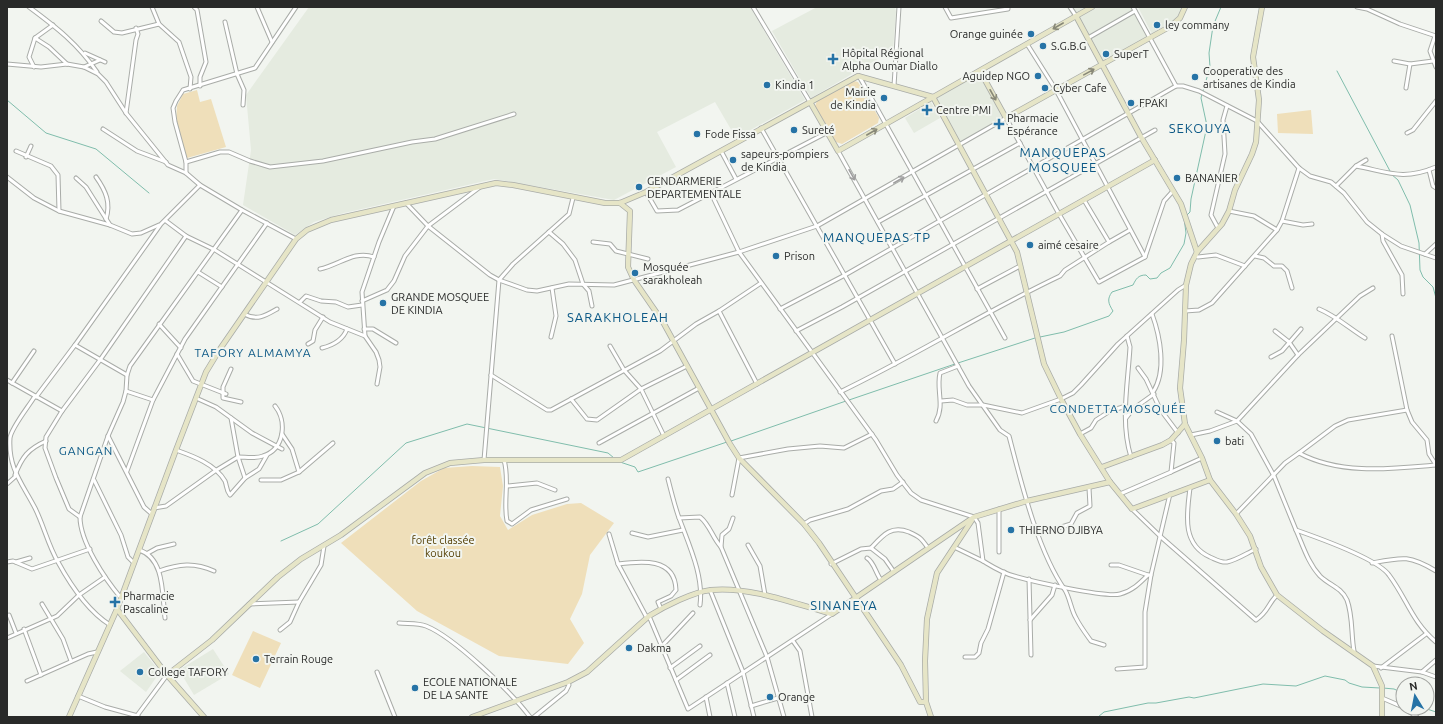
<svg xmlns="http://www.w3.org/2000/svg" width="1443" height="724" font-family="Ubuntu,sans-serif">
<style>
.built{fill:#e5ebe0}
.green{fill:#efdfba}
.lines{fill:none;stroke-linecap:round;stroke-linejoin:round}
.stream{stroke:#80bdac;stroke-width:1}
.street-casing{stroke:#a9aca8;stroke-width:5}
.secondary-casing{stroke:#a9aca8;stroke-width:6}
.street{stroke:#fff;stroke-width:3}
.secondary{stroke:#e6e5c7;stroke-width:4.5}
.oneway{stroke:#888878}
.oneway2{stroke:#9f9f9f}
.poi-dot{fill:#2673a6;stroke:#f2f5f0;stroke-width:1.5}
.labels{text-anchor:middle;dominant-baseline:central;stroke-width:4;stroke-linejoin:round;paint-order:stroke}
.poi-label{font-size:11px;fill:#292a29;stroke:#f2f5f0;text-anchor:start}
.park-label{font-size:11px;fill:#523d00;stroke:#f2f5f0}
.neighbourhood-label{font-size:12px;letter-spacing:1px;fill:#0d5986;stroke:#f2f5f0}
.quarter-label{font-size:13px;letter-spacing:1px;fill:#0d5986;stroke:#f2f5f0}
</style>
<rect width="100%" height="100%" fill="#f2f5f0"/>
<!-- built -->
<g class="built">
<polygon points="309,7 750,7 805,100 736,138 715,102 657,132 676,167 614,200 494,179 344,213 314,222 295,235 243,205 251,150 246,95"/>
<polygon points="817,7 895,7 896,12 893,50 811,98 772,31"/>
<polygon points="1067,7 1134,7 1150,36 1100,65"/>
<polygon points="1138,7 1182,7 1180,16 1152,34"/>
<polygon points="979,74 1004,117 960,142 936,98"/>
<polygon points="931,102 940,118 914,133 905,118"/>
<polygon points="213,649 229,674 194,695 179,670"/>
<polygon points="144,652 160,672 146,692 120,671"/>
</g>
<!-- green -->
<g class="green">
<polygon points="854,81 858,82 879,118 878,123 842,144 836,142 815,106 817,101"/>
<polygon points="197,90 200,102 211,99 226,147 187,158 176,121 177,106 183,94"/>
<polygon points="1311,110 1313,134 1278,133 1277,114"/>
<polygon points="472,466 500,467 503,486 500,516 508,530 532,515 567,504 581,503 614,523 590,555 582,594 570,619 584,643 568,664 499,656 417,611 341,543 421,481 444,468"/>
<polygon points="253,631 281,643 260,688 232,675"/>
</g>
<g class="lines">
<!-- stream -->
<g class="stream">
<polyline points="1337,71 1390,171"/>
<polyline points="1203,91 1210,67 1209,53 1213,26 1221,7"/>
<polyline points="7,100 46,133 96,149 149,193"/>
<polyline points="1391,174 1398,180 1410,205 1419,243 1420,270 1423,277 1433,287 1436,298"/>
<polyline points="1187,215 1190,212 1191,199 1207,126 1201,98 1202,94"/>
<path d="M1040,337L1064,332L1109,316L1113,311C1108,303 1107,299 1112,292L1133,285C1136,279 1138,275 1146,275L1150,279L1157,278L1161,273L1170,268L1184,244L1186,233L1184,218"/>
<polyline points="958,363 1035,338"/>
<polyline points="849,400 955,364"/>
<polyline points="731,441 846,401"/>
<polyline points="620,462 635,467 638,472 727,442"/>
<polyline points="281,541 318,524 406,443 467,424 608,453 614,458"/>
<polyline points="1383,688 1394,689 1403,693"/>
<polyline points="1424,708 1436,712"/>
<polyline points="1098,717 1104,712 1148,703 1156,703 1189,697 1194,698 1263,684 1296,686 1325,676 1345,680 1349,683 1362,687 1380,688"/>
</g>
<!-- street casing -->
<g class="street-casing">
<g id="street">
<path d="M29,7C56,27 78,44 97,72"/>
<polyline points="152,7 159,24 179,42 191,77 190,89"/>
<polyline points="194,7 197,10 206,62 200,77 200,86"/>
<polyline points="257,7 272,42"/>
<polyline points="753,7 810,102"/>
<polyline points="945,7 951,18 1008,9 1008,7"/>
<polyline points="1070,7 1076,16"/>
<polyline points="1133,7 1176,86"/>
<polyline points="1357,7 1367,9 1400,24 1436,36"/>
<polyline points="101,21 114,32 122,33 159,24"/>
<polyline points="225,22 237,74 244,90 243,105"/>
<polyline points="1435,36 1430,51 1436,67"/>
<polyline points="35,38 49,47 67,64"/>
<polyline points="1088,38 1135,11"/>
<polyline points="1027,44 1056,90 1145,257"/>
<polyline points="85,53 105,62"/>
<polyline points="1394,61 1410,64 1433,61"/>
<polyline points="7,64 41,67 67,64 84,67 98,74 106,82 126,113 168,165 186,173 200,185 242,210 296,239"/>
<polyline points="34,67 29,57 35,38 53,25"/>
<polyline points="84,67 100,60"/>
<polyline points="859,76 1005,338"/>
<polyline points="894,86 899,7"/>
<polyline points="1406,88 1410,64"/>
<polyline points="126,113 136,40 138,34 136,28"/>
<polyline points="761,128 895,364"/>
<polyline points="103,129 137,151 166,162"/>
<polyline points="1407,133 1413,130 1436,101"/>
<polyline points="16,151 51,166 58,175 59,211"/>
<polyline points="721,151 736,179"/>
<path d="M838,151L969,386L1000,430L1009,436C1021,482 1038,552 1065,590C1070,598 1071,610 1076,618C1080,626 1086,634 1091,641L1104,645"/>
<polyline points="26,157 31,146"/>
<polyline points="186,162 220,152 229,152 250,161 270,167 323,161 412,142 435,139 514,114"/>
<path d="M1356,166C1388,172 1403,181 1436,167"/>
<polyline points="1429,170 1433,186 1436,188"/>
<polyline points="186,173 186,162 175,122 173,108 176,101 183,90 255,68 296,7"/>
<polyline points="7,177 34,198 59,211 110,225 132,234 141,233 159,225"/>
<path d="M96,177C106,191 111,203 106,219"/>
<polyline points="76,178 86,187 110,225"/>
<polyline points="1336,186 1356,166 1366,160"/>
<polyline points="646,192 657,211 678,210 828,132"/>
<path d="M711,193L739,252L876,440L897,475L911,493L921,500L974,517L978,523L983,561C993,567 1002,573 1014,576C1031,581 1106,598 1120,594C1132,591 1140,583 1148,575H1151"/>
<polyline points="406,203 428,226 490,275 499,280 527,290 537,291 569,284 614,285 739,252 817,226 1006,118 1059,214 1099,282 1145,257 1164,201 1173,191"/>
<polyline points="1229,211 1254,216 1277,230"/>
<polyline points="166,221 186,236 215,250 330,322 365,336 376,352 379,360 380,367 377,384"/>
<polyline points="1282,221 1303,225 1312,224"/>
<polyline points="878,222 1020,143"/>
<polyline points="1218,228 1211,215 1225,154 1223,120 1227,106"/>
<polyline points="549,232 563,244 575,260 583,284 589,291 592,306"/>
<polyline points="1382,234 1383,241 1402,275 1403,294"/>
<polyline points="593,242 610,244 616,251 648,259"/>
<polyline points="1109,242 1130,230"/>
<polyline points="1425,254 1436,244"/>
<polyline points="1195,256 1198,257 1216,255 1245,266"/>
<polyline points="1255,256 1264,258 1274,266 1282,266 1287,271 1292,288"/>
<path d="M320,269C339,265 354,250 374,257"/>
<polyline points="198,272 222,287"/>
<polyline points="977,289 1020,266"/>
<polyline points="362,301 387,290 394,281 405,256 428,226 480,187"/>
<polyline points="300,302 306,296 321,301 336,302 348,307 362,305"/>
<polyline points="780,309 845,275 1176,86 1183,86 1199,91 1257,121 1299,168 1310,176 1331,182 1344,193 1367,222 1382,234 1401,246 1436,258"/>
<path d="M1319,309C1336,316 1349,328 1365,338"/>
<polyline points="1185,311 1199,310 1212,303 1277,230 1282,221 1299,168"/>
<path d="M244,314C257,321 265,316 277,309"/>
<path d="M1152,314C1160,336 1167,371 1153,392"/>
<polyline points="159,324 181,348"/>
<polyline points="364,329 373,329 396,343"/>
<polyline points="796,331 842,307 1155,130"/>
<polyline points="1275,331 1289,342 1298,355"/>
<polyline points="365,336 362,292 379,242 394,206"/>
<path d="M1127,336L1130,347C1128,383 1120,422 1131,457"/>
<polyline points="1392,336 1407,410 1412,422 1427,440 1429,454 1436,465"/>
<polyline points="551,337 556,316 552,288"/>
<polyline points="308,344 313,341 315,330 323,317"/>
<polyline points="75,345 127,375"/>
<polyline points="610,346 624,370 641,389 664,436"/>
<path d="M322,348C334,345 343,340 347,329"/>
<polyline points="177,354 193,381 226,394"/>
<polyline points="1271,357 1282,351 1301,329"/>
<polyline points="1138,368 1146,379 1160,409 1178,433"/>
<polyline points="231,369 223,387 223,398 241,402"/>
<polyline points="491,375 547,410 551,410 660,351 696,324 719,311"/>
<polyline points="7,380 62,411"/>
<polyline points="12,383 34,351"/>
<polyline points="757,384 719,311 761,283"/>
<polyline points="126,391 153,400"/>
<path d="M840,392C915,356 984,312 1060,276L1065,270L1109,242L1084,200"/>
<path d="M35,396C29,406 11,428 10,438C8,468 22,483 35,508C44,526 48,545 58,562C70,584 88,611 110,625"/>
<polyline points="36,397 75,345 161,224 200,185"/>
<polyline points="196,398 216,407 252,433 282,449"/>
<polyline points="571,399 587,419 597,420 641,389 687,366"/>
<polyline points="941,401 953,400 967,405 983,405 1022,413 1061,399 1073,393 1081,385 1118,344 1178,290 1186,285"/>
<path d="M1217,412L1237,421L1251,434L1274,476L1296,530C1316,537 1378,559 1389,575C1407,599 1412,622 1436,642"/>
<polyline points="1126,418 1133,409 1154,394"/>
<path d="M936,421C945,405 936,390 940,373L958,366"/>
<polyline points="282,434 292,449 299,472"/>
<polyline points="1080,434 1091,428 1096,420 1110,411 1126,406"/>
<polyline points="1191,435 1210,431 1237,421 1298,355 1360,296 1373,288"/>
<polyline points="108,436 144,507 152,514"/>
<polyline points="599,443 699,388"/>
<path d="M176,450C193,456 215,464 225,481C227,486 226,490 230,495L245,478L259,469L267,455"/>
<polyline points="1299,453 1335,426 1348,420 1407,410"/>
<polyline points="484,460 499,280 513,264 569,214 573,198"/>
<path d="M504,460C510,480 503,501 507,521L512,524L531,510L567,499"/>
<polyline points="127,471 153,400 185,339 267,223"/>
<polyline points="1171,472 1202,458"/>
<path d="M15,475C22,457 28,449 46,441"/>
<path d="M245,478L238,457C246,457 255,459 263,456C285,449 287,421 275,406"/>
<path d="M668,479C671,491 674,503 678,515C688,543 704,575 700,605"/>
<polyline points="94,480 121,535 128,557 134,563"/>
<polyline points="261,480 281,480 299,472 333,443"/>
<polyline points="7,484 16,476"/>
<polyline points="507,486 537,483 555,490"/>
<path d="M1190,488C1187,513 1181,544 1210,557C1215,559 1221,563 1227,562C1237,560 1247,553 1256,549"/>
<polyline points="1120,494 1171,472 1174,443 1171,440"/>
<polyline points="732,495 739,458 788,449 820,446 844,448 872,434"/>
<polyline points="154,508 166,506 215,471 238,457 231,418"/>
<polyline points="999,509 999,552"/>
<path d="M1132,509L1161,537L1256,620C1269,611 1267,605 1277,595"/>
<path d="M1236,514L1285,463L1299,453C1340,475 1390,469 1436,465"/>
<polyline points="80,517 69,509 56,478 45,448 46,437 62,411 100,360 186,236"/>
<path d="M679,518L700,517C710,525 712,537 721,547L767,657L784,717"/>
<polyline points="804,524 810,520 848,509 881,491 893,489 903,482"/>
<polyline points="1038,530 1052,530 1071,524 1077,513 1090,506 1089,488"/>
<path d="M1296,530C1303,546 1308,563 1320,576C1329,585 1341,587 1347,600C1353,616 1351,635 1354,651"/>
<polyline points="632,533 648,537 683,530"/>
<polyline points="609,534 618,564 647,618"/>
<polyline points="748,545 760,566 765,595"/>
<polyline points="721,547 722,535 729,529 733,518"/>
<polyline points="954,547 983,561"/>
<path d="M871,548C883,535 891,525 909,532C920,537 921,538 928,548"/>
<path d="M139,550C165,558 162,595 165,618"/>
<polyline points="148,553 157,548 174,544"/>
<path d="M867,558C874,562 876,574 881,580"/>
<polyline points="7,562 13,561 32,569 90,549"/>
<polyline points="16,562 30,558"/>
<path d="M1372,563C1403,557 1409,555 1436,571"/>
<path d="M618,564C641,561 675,557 676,590L671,596L658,602L661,609"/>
<polyline points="831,564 861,549 871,548 885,559 894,572"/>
<polyline points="1111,565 1119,565 1148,575"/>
<path d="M159,571C179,564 194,562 214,571"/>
<polyline points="1029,579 1031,655"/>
<polyline points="710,590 743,672 754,717"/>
<path d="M121,598C105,579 80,542 80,517L108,436L123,402L126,391L127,375L130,366L242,210"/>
<polyline points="42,604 63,639 71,661"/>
<polyline points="249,604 299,602"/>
<polyline points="9,615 16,633"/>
<polyline points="649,616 688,709 832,614"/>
<polyline points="1030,620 1052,595 1055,585"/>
<path d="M399,623C407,624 418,623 426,626C454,637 512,693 530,717"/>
<polyline points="24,629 41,675"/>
<polyline points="280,630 290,622 299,602 321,565 324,546"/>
<polyline points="7,638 57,616 79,595 105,577"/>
<polyline points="793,641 800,651 812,717"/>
<polyline points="661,647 693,613"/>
<polyline points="965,657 975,657 979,653 981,643 988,629 1004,572"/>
<polyline points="1373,666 1422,672 1436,660"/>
<polyline points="670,668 700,646"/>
<polyline points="1381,668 1426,634"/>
<polyline points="1117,669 1145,667 1145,612 1151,575 1170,494"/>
<polyline points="377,672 395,717"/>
<polyline points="1422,672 1436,677"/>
<polyline points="676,680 710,655"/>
<polyline points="27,681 88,654 97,652"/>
<polyline points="727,683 735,717"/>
<polyline points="78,696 105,707 138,716"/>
<polyline points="706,697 710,717"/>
<polyline points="1382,698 1403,707"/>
<polyline points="751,706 778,698"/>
<polyline points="1404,708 1417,717"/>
<polyline points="136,717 167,675"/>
<polyline points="534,717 566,691 569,685 568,682"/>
</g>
</g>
<!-- secondary casing -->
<g class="secondary-casing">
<g id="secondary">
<polyline points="1076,16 1141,137 1181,204 1197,252"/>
<polyline points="980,71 1006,118 1171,26 1180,18 1185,7"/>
<polyline points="810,102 838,151 1092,7"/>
<polyline points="620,203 630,211 628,267 634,280 663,322 730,444 739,458 804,524 819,543 901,665 920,702 926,702"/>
<polyline points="1185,424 1202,458 1210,480 1236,514 1250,536 1261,567 1277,595 1323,631 1373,666 1382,686 1382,717"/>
<polyline points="1102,467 1162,445 1171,440 1185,424 1180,388 1184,340 1186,285 1191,264 1197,252 1222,224 1229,211 1235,190 1252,154 1256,142 1259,100 1253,57 1262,7"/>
<polyline points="117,609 167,675 204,717"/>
<polyline points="167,675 212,640 278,577 301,559 341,535 425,473 450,463 484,460 621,460 1155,160"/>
<polyline points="69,717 117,609 176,450 206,372 220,349 296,239 307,230 331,220 496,183 513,185 605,203 620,203 646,192 858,76 933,97 1017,252 1044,364 1061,399 1080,434 1110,482 1132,509 1210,480"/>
<path d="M472,717L568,682L587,672L649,616C665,606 693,592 711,590C749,586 796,604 832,614L974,517L1027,501L1110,482"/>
<polyline points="931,717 926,702 925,661 927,619 937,573 972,520"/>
</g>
</g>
<!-- street -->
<use href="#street" class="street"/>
<!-- secondary -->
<use href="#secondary" class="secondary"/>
</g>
<!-- one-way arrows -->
<defs><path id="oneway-shaft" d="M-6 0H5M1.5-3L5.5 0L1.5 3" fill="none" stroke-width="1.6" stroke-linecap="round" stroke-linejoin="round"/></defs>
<g class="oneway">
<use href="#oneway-shaft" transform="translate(1058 26) rotate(150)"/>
<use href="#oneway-shaft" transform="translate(1089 72) rotate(-29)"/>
<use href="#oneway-shaft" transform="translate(993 95) rotate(61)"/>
<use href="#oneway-shaft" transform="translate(872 132) rotate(-30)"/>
</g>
<g class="oneway2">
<use href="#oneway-shaft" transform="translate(852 175) rotate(61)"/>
<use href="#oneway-shaft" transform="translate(899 180) rotate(-30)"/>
</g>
<!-- markers -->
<g class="poi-dot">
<circle cx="1157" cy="25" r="4"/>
<circle cx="1031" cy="34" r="4"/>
<circle cx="1043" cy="46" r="4"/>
<circle cx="1106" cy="54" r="4"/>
<path d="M831 53h4v4h4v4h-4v4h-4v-4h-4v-4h4z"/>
<circle cx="1038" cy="76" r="4"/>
<circle cx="1195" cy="77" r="4"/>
<circle cx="767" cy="85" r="4"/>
<circle cx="1045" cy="88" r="4"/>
<circle cx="884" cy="98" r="4"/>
<circle cx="1131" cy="103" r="4"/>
<path d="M925 104h4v4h4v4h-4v4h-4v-4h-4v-4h4z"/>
<path d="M997 118h4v4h4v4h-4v4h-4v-4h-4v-4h4z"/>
<circle cx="794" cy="130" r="4"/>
<circle cx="697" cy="134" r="4"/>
<circle cx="733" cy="160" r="4"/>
<circle cx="1177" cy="178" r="4"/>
<circle cx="639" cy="187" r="4"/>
<circle cx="1030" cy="245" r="4"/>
<circle cx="776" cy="256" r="4"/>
<circle cx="635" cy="273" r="4"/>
<circle cx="383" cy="303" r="4"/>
<circle cx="1217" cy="441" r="4"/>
<circle cx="1011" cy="530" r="4"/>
<path d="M113 596h4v4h4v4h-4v4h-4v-4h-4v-4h4z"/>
<circle cx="629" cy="648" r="4"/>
<circle cx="256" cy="659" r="4"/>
<circle cx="140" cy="672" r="4"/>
<circle cx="415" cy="688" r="4"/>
<circle cx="770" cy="697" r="4"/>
</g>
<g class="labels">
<!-- poi labels -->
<g class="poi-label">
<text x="1165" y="25">ley commany</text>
<text x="1023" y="34" text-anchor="end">Orange guinée</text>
<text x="1051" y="46">S.G.B.G</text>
<text x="842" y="53">Hôpital Régional<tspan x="842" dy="13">Alpha Oumar Diallo</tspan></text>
<text x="1114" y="54">SuperT</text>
<text x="1203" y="71">Cooperative des<tspan x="1203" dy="13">artisanes de Kindia</tspan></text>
<text x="1030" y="76" text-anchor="end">Aguidep NGO</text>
<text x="775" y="85">Kindia 1</text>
<text x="1053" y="88">Cyber Cafe</text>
<text x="876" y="92" text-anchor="end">Mairie<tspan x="876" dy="13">de Kindia</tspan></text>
<text x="1139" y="103">FPAKI</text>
<text x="936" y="110">Centre PMI</text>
<text x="1007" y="118">Pharmacie<tspan x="1007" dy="13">Espérance</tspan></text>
<text x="802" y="130">Sureté</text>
<text x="705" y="134">Fode Fissa</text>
<text x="741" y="154">sapeurs-pompiers<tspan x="741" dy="13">de Kindia</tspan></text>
<text x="1185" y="178">BANANIER</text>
<text x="647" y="181">GENDARMERIE<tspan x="647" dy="13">DEPARTEMENTALE</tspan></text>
<text x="1038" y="245">aimé cesaire</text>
<text x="784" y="256">Prison</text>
<text x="643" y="267">Mosquée<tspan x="643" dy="13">sarakholeah</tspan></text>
<text x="391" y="297">GRANDE MOSQUEE<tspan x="391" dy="13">DE KINDIA</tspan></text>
<text x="1225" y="441">bati</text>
<text x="1019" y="530">THIERNO DJIBYA</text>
<text x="123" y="596">Pharmacie<tspan x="123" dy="13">Pascaline</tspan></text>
<text x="637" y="648">Dakma</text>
<text x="264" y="659">Terrain Rouge</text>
<text x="148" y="672">College TAFORY</text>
<text x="423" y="682">ECOLE NATIONALE<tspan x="423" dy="13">DE LA SANTE</tspan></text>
<text x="778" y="697">Orange</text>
</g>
<!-- park labels -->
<g class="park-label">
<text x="443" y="540">forêt classée<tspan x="443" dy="13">koukou</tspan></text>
</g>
<!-- neighbourhood labels -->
<g class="neighbourhood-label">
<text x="253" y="352">TAFORY ALMAMYA</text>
<text x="1118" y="408">СONDETTA MOSQUÉE</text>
<text x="86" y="450">GANGAN</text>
</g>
<!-- quarter labels -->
<g class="quarter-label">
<text x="1200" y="128">SEKOUYA</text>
<text x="1063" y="152">MANQUEPAS<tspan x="1063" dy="15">MOSQUEE</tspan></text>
<text x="877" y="237">MANQUEPAS TP</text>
<text x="618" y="317">SARAKHOLEAH</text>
<text x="844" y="605">SINANEYA</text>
</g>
</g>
<!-- border -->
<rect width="1443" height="724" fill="none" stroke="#292a29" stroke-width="16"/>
<!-- north arrow -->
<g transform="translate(1415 696) rotate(350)"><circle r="19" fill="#f2f5f0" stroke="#a2a4a0"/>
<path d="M0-3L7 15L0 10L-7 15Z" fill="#2673a6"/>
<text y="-6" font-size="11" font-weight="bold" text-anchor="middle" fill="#292a29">N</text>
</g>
</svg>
